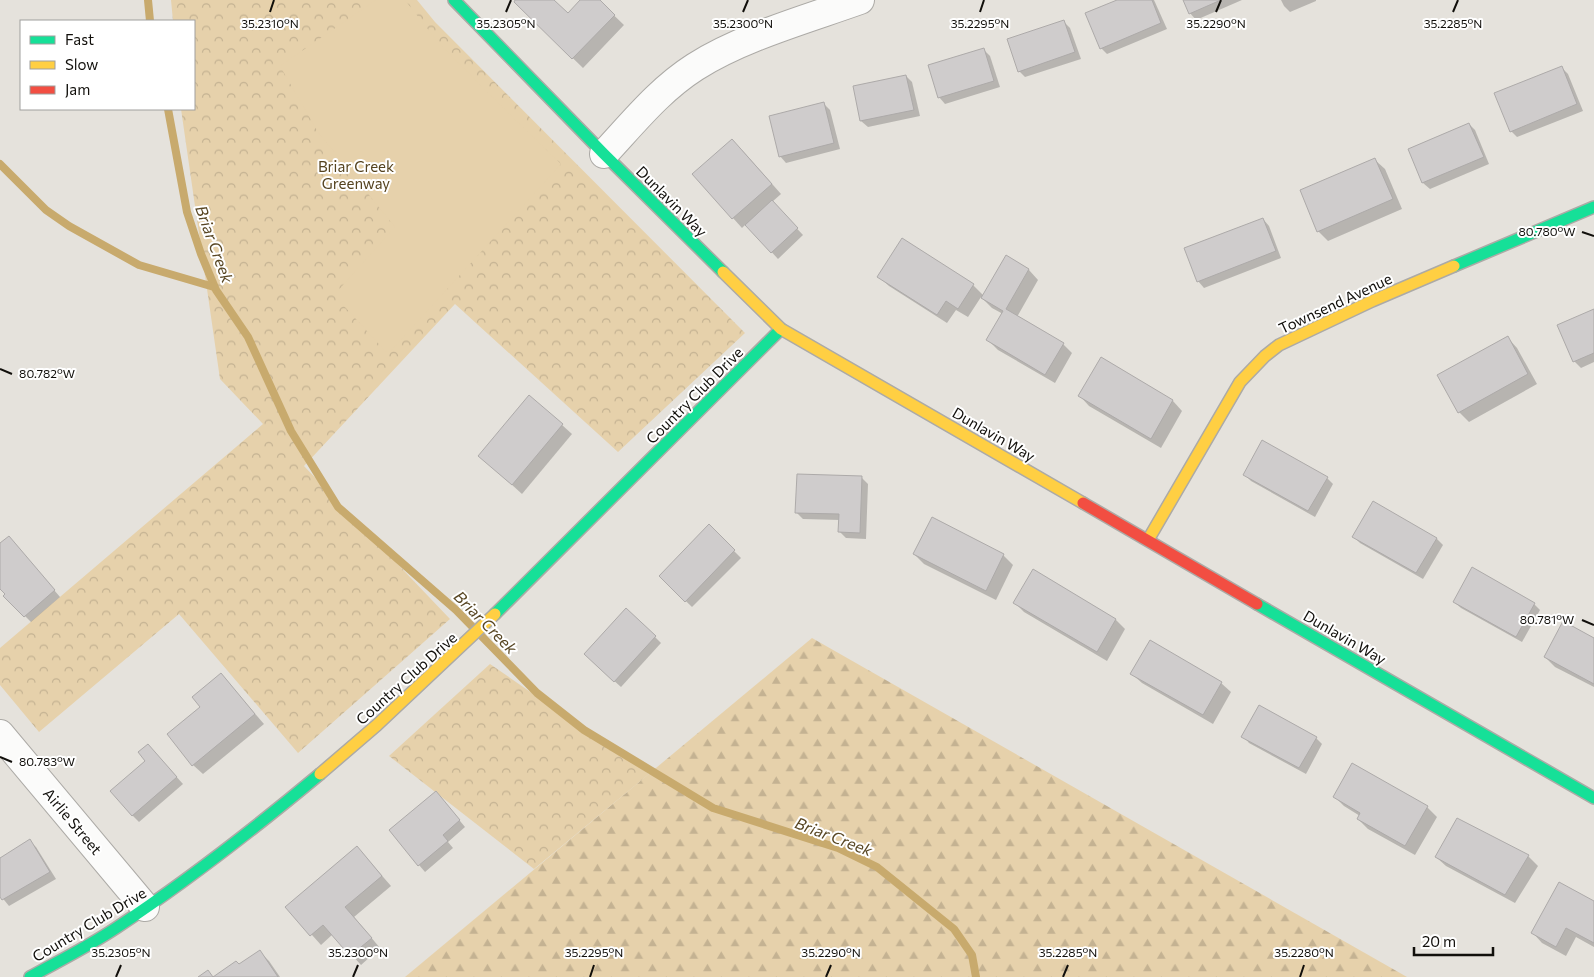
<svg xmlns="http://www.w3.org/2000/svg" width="1594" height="977" font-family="Commissioner,sans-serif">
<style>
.forest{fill:url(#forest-firs)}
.park{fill:url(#park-crowns)}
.garden{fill:#e6d1ab}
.shadow{fill:#0003}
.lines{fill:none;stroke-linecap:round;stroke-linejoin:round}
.stream{stroke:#c8aa6d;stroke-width:8}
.building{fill:#cfcccc;stroke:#adaaa9}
.street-casing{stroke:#acaaa6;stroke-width:30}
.fast-casing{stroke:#acaaa6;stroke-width:14}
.slow-casing{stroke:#acaaa6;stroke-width:14}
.jam-casing{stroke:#acaaa6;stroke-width:14}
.street{stroke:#fbfbfa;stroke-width:28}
.fast{stroke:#16e098;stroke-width:11}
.slow{stroke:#ffcf43;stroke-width:11}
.jam{stroke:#f24e42;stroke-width:11}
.ticks{fill:none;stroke:#110f0b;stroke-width:2}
.labels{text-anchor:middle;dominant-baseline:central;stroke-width:4;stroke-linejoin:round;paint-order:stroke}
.park-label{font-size:15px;fill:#55431f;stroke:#fff}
.street-label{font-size:15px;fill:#110f0b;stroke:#fff}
.water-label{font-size:16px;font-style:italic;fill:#584623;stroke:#fff}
.ticks-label{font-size:12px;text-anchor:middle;fill:#110f0b;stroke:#fff;stroke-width:4;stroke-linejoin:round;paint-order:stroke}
</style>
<defs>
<pattern id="forest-firs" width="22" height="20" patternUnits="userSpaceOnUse" patternTransform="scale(1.25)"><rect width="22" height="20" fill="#e6d1ab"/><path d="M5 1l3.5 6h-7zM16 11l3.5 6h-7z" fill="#c4b292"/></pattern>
<pattern id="park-crowns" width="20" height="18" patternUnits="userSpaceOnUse" patternTransform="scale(1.25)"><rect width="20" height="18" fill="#e6d1ab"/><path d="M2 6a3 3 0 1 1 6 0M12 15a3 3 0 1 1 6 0" fill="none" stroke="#c4b292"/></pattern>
</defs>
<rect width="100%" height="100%" fill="#e5e2dc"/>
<!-- forest -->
<polygon class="forest" points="812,638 1407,977 405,977"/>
<!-- park -->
<g class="park">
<polygon points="171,0 417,0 435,22 745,333 618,452 455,304 304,466 450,619 298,753 179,614 39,732 0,685 0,648 263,424 220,379 181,109 194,109 194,21 173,21"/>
<polygon points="490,664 649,774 534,869 389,756"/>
</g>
<!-- garden -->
<polygon class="garden" points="376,0 405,0 438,42 485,90 561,164 388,354 334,295 395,227 318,132 280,66"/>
<!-- shadow -->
<g class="shadow">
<polygon points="517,0 553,0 568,15 582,0 598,0 624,25 583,68 515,2"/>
<polygon points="1120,0 1154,0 1167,29 1107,54 1101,48"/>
<polygon points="1184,0 1242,0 1196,20 1190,13"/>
<polygon points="1281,0 1316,0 1316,1 1290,12 1284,6"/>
<polygon points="1064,22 1070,28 1081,59 1025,77 1019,71"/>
<polygon points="984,50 990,56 1000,87 945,104 939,97"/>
<polygon points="1561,67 1568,74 1583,111 1517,137 1511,131"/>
<polygon points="906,76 912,82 920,116 868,127 861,121"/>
<polygon points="823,103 830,110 840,149 786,163 780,156"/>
<polygon points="1469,124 1475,130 1489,164 1430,189 1423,183 1409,149"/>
<polygon points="742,150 781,194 772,202 803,235 778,259 746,224 742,228 733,218"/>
<polygon points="1375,160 1385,169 1402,209 1328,241 1318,231"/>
<polygon points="1263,219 1269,226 1281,258 1204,288 1198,281"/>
<polygon points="1007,257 1029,270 1038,280 1017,317 1063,344 1072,353 1055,383 998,350 988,340 1003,314 992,308 981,297 968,317 956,310 947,323 889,286 879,277 973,285 984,296"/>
<polygon points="1594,311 1594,362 1581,368 1574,361"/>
<polygon points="1508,338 1517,348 1537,384 1469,422 1459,412"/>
<polygon points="1101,359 1173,401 1182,411 1161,448 1089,406 1080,396"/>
<polygon points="562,425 572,434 522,494 480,456"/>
<polygon points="1245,475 1327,478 1333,484 1315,517 1251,481"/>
<polygon points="861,477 868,484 866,539 846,538 840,532 840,520 803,519 796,512"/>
<polygon points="932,519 1003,555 1013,565 996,600 924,564 914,554"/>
<polygon points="709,526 741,558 692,607 660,576"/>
<polygon points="1354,537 1436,538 1443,545 1423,579 1360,543"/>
<polygon points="15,544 60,597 31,622 5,596 6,594 0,588 0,545"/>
<polygon points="1454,602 1534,604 1540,610 1522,642 1461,608"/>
<polygon points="1015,603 1116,620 1125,629 1107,661 1024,612"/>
<polygon points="655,637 661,643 621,687 592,661"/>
<polygon points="1594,639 1594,687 1555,667 1545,657"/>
<polygon points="1132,674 1221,683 1231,692 1213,724 1142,683"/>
<polygon points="221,675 264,724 203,774 193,765"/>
<polygon points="1243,736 1316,738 1322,744 1306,774 1249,743"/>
<polygon points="154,752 183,784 139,822 132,815"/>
<polygon points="1352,765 1427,807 1437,817 1415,855 1368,829 1358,819 1360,816 1344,806 1335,797"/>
<polygon points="442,799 465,827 448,842 453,848 425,872 390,831"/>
<polygon points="29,841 36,847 56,879 9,906 0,895 0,859"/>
<polygon points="357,847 391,886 354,917 380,948 361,965 333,934 321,945 287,907"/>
<polygon points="1528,856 1538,866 1515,903 1446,866 1436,857"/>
<polygon points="1594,902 1594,947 1576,937 1566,956 1542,943 1533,933"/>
<polygon points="260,952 269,961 280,977 215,977 239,965"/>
</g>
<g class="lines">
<!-- stream -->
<g class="stream">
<polyline points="148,0 150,21"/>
<polyline points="168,109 187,212 201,254 216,290 248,337 291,431 338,507 456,610 537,693 584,730 713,808 838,848 877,867 954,929 972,955 976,977"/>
<polyline points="0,164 46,210 69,226 139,265 214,287"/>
</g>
</g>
<!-- building -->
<g class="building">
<polygon points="515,0 554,0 568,13 580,0 600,0 615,15 572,59 514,2"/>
<polygon points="1117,0 1152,0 1161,23 1100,49 1085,13"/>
<polygon points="1183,0 1221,0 1189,14"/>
<polygon points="1064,20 1075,52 1018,72 1007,39"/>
<polygon points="984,48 994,81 938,98 928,65"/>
<polygon points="1562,66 1577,104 1510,132 1494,93"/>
<polygon points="906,75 914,110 860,121 853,86"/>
<polygon points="824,102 834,143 779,157 769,116"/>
<polygon points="1469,123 1484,157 1422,183 1408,149"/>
<polygon points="732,139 772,184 732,219 692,174"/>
<polygon points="1375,158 1393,199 1317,232 1300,190"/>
<polygon points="772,200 798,228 771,253 745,225"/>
<polygon points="1263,218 1276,251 1197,282 1184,248"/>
<polygon points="902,238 974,284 958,309 946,301 937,315 877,277"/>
<polygon points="1006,255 1029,269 1006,309 1064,343 1045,375 986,340 1003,311 981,298"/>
<polygon points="1594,309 1594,353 1573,362 1557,325"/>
<polygon points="1508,336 1528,374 1458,413 1437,375"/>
<polygon points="1101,357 1173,400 1151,439 1078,396"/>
<polygon points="529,395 563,424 512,485 478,456"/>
<polygon points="1262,440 1328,477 1308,511 1243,475"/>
<polygon points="797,474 862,476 860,533 838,532 839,514 795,513"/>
<polygon points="1373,501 1437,538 1416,573 1352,537"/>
<polygon points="932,517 1004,554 986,591 913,554"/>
<polygon points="709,524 735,550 685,602 659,576"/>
<polygon points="9,536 55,590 24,617 3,596 5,594 0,589 0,543"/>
<polygon points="1472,567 1535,603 1516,637 1453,602"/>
<polygon points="1033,569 1116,619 1097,652 1013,603"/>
<polygon points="626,608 656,636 614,682 584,654"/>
<polygon points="1563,621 1594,638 1594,684 1544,657"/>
<polygon points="1150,640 1222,682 1203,715 1130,674"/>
<polygon points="221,673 255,714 192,766 167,734 200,707 192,697"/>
<polygon points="1259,705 1317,737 1299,768 1241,737"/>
<polygon points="148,744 177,777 132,816 110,791 145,761 138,752"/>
<polygon points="1352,763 1428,806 1405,846 1357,819 1360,813 1333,797"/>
<polygon points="436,791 460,820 443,835 448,841 418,866 389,830"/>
<polygon points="1457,818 1529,855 1505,895 1435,857"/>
<polygon points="30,839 50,872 2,900 0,897 0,858"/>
<polygon points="357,846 382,876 345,907 372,938 350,956 323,925 310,936 285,907"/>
<polygon points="1559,882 1594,901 1594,943 1566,928 1556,947 1531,933"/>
<polygon points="260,950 278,977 198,977 208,970 213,977 236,961 239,964"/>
</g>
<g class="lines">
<!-- street casing -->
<g class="street-casing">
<g id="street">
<path d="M604,154C633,123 659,90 695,67C742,37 807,19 860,0"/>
<polyline points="0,734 145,907"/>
</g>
</g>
<!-- fast casing -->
<g class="fast-casing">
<g id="fast">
<polyline points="454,0 604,154 723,272"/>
<polyline points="1454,266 1594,207"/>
<polyline points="1257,604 1594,798"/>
<polyline points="495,614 781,329"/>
<path d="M30,977C59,961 89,946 116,928C187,881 254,829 320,774"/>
</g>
</g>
<!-- slow casing -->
<g class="slow-casing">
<g id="slow">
<polyline points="723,272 781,329 1083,503"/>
<polyline points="1148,540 1240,382 1265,356 1279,345 1372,301 1454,266"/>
<polyline points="320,774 377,725 495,614"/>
</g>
</g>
<!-- jam casing -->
<g class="jam-casing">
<polyline id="jam" points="1083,503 1257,604"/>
</g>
<!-- street -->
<use href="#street" class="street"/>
<!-- fast -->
<use href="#fast" class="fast"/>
<!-- slow -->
<use href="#slow" class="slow"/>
<!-- jam -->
<use href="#jam" class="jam"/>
</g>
<!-- ticks -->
<path class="ticks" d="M270,12L274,0M506,12L511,0M743,12L748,0M980,12L984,0M1216,12L1221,0M1453,12L1458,0M1582,232L1594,236M0,369L12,374M1582,620L1594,625M0,757L12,762M116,977L121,965M353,977L358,965M590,977L594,965M826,977L831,965M1063,977L1068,965M1300,977L1304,965"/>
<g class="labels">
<!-- park labels -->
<g class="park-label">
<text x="356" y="166">Briar Creek<tspan x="356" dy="17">Greenway</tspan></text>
</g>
<!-- street labels -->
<g class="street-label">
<text transform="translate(672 201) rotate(45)">Dunlavin Way</text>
<text transform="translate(1335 303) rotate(-25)">Townsend Avenue</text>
<text transform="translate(694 395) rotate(-45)">Country Club Drive</text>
<text transform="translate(994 434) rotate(30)">Dunlavin Way</text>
<text transform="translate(1345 637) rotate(30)">Dunlavin Way</text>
<text transform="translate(406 678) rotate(-42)">Country Club Drive</text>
<text transform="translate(73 821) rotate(50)">Airlie Street</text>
<text transform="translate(89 924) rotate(-31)">Country Club Drive</text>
</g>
<!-- water labels -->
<g class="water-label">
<text transform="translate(215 244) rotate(70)">Briar Creek</text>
<text transform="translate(486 622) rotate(45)">Briar Creek</text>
<text transform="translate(834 836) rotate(21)">Briar Creek</text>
</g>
</g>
<g class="ticks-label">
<text x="1216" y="28">35.2290°N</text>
<text x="1453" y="28">35.2285°N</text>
<text x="270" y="28">35.2310°N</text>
<text x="506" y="28">35.2305°N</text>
<text x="743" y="28">35.2300°N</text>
<text x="980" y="28">35.2295°N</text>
<text x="1547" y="236">80.780°W</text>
<text x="47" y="378">80.782°W</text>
<text x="1547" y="624">80.781°W</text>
<text x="47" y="766">80.783°W</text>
<text x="121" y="957">35.2305°N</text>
<text x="358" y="957">35.2300°N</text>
<text x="594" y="957">35.2295°N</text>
<text x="831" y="957">35.2290°N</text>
<text x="1068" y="957">35.2285°N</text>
<text x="1304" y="957">35.2280°N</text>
</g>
<!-- legend -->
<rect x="20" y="20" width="175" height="90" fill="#ffffff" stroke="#a09f9d"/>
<rect x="30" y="36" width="25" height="8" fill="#16e098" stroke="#a09f9d"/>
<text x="65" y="45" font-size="15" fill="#110f0b">Fast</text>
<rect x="30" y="61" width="25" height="8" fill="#ffcf43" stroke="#a09f9d"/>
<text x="65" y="70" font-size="15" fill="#110f0b">Slow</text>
<rect x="30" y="86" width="25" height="8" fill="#f24e42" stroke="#a09f9d"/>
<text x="65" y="95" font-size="15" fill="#110f0b">Jam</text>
<!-- scale -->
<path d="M1414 947v8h79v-8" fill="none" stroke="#110f0b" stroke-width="2.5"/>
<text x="1422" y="947" font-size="15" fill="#110f0b" stroke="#ffffff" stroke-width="4" paint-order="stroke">20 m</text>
</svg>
